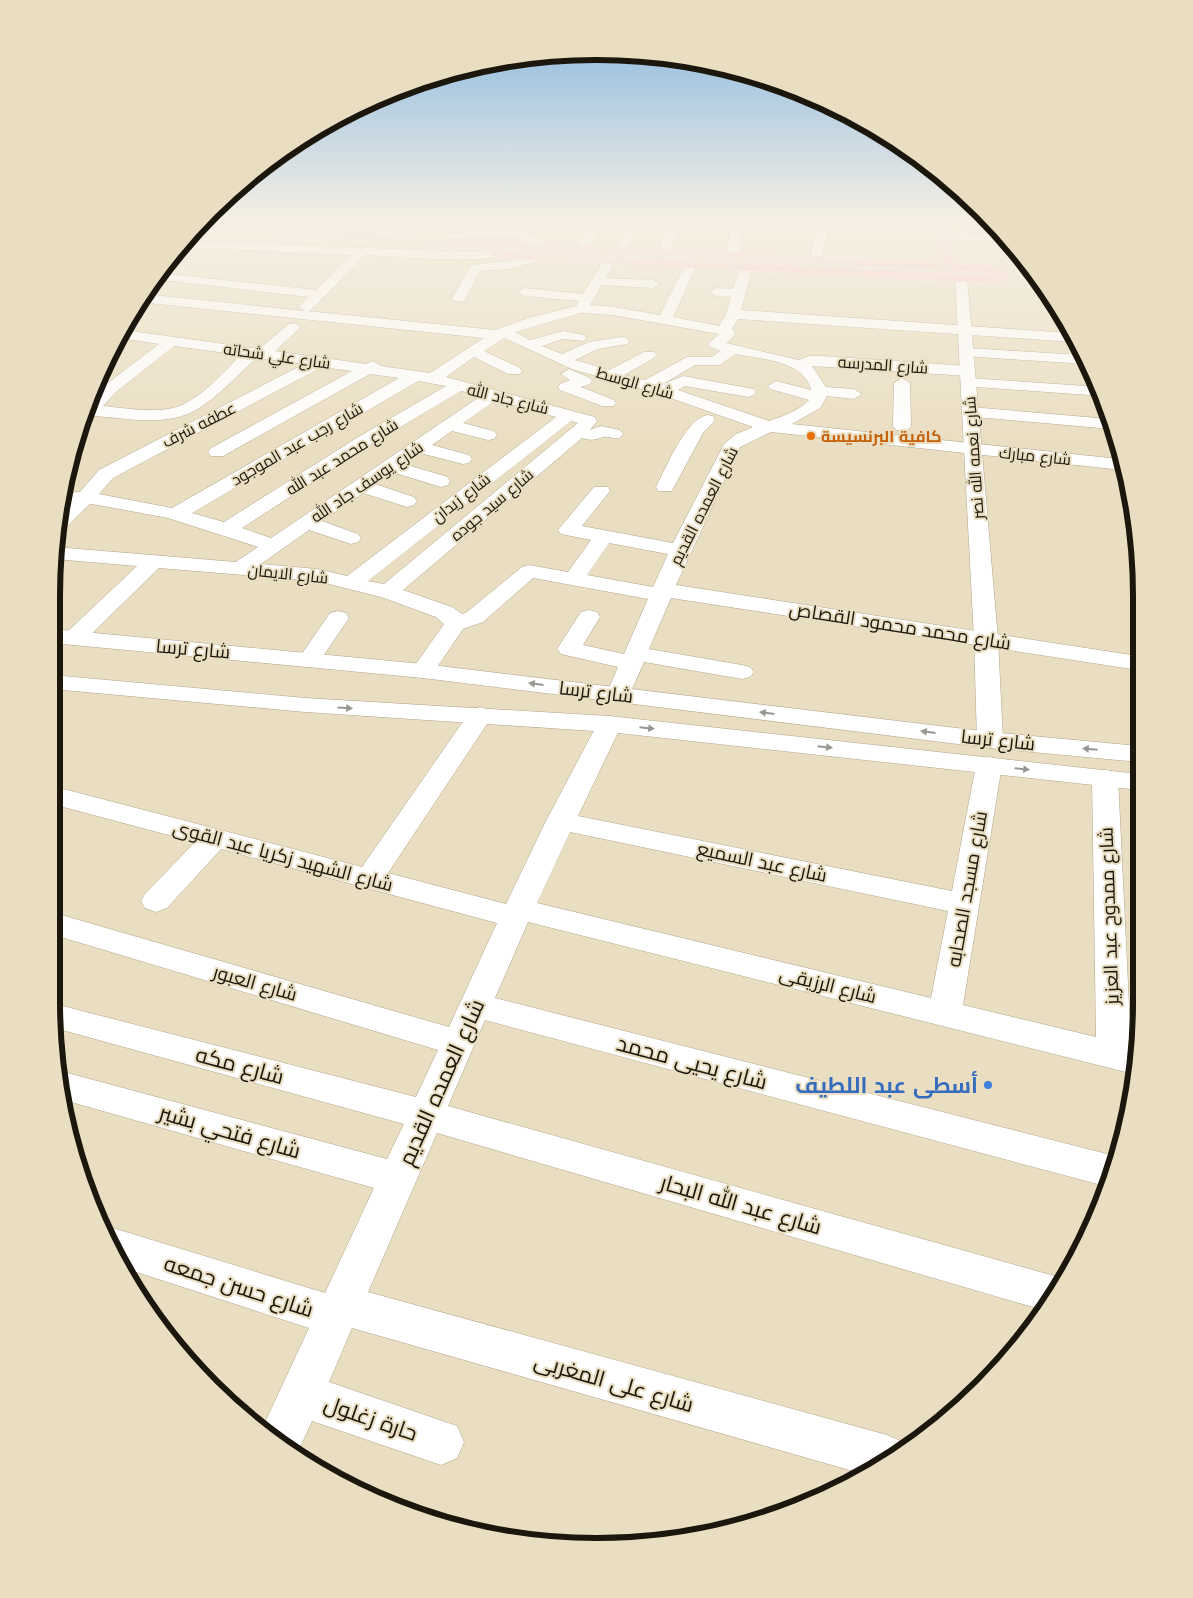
<svg xmlns="http://www.w3.org/2000/svg" width="1193" height="1598" font-family="Jost,Cairo,sans-serif">
<style>
.lines{fill:none;stroke-linecap:round;stroke-linejoin:round}
.minor-casing{stroke:#b0a58a;stroke-width:1}
.tertiary-casing{stroke:#b0a58a;stroke-width:1}
.secondary-casing{stroke:#b0a58a;stroke-width:1}
.primary-casing{stroke:#fff;stroke-width:1}
.minor{fill:#fff;fill-rule:evenodd}
.tertiary{fill:#fff;fill-rule:evenodd}
.secondary{fill:#fff;fill-rule:evenodd}
.primary{fill:#fdcbcc;fill-rule:evenodd}
.oneway{fill:#999792}
.food-dot{fill:#e8710a;stroke:#eadec2;stroke-width:2}
.shop-dot{fill:#3f7fe0;stroke:#eadec2;stroke-width:2}
.labels{text-anchor:middle;dominant-baseline:central;stroke-width:4;stroke-linejoin:round;paint-order:stroke}
.far-street-label{font-size:16px;fill:#1c170d;stroke:#eadec2}
.far-food-label{font-size:16px;font-weight:bold;fill:#c56008;stroke:#eadec2;text-anchor:start}
.street-label{font-size:19px;fill:#1c170d;stroke:#eadec2}
.near-street-label{font-size:22px;fill:#1c170d;stroke:#eadec2}
.near-shop-label{font-size:22px;font-weight:bold;fill:#366cbe;stroke:#eadec2;text-anchor:end}
.rim{fill:none;stroke:#1c170d;stroke-width:6}
</style>
<rect width="100%" height="100%" fill="#eadec2"/>
<g class="lines">
<!-- minor casing -->
<g class="minor-casing">
<g id="minor">
<polygon points="319,221 332,221 312,237 304,237 304,233"/>
<polygon points="391,221 403,221 382,242 374,242 374,236"/>
<polygon points="594,221 605,221 585,252 577,252 575,249"/>
<polygon points="632,221 643,221 625,254 617,254 615,251"/>
<polygon points="670,221 682,221 669,253 667,256 659,256 657,253"/>
<polygon points="733,221 745,221 738,256 732,260 726,256"/>
<polygon points="818,221 830,221 822,260 816,264 810,260"/>
<path d="M492,229C511,230 539,232 552,248L546,252C536,249 528,242 517,239C491,232 462,239 436,246L430,242L432,239L463,232Z"/>
<polygon points="945,232 1002,235 1008,242 941,239 939,236"/>
<path d="M187,241L470,252L495,250L501,254C491,265 385,256 365,255L311,310L307,311L495,330L528,318L576,306L579,301L524,296L517,292L524,288L583,294L606,257L610,256L616,260L606,278L653,280L660,284L653,288L602,285L590,305L613,307L660,315L685,265L691,261L697,265L673,317L719,326L726,314L731,297L716,296L709,292L716,288L733,289L740,268L746,264L752,268L741,310L1069,333L1074,342L738,319L732,329L736,334L726,343L799,360L809,356H821L968,366L976,371L968,376L812,366L826,387L854,389L862,394L854,399L827,396L820,408L792,424L1119,459L1122,470L771,432L740,447L676,585L1138,656V670L671,598L649,649L742,665L750,667L754,672L750,677L742,679L644,662L627,700L618,702L609,700L606,695L618,667L561,654L557,649L581,612L589,610L597,612L600,617L583,645L624,654L648,599L533,578L483,622L463,629L431,676L423,678L415,676L411,671L444,624L436,617L381,597L317,581L159,568L82,643L74,645L66,643L62,638L66,633L137,566L54,559L55,547L236,562L258,547L168,518L98,505L90,504L66,527L58,529L61,511L70,502L63,498L65,493L80,492L99,470L304,364L257,358C237,375 219,397 196,410C166,427 126,418 94,416L89,421L81,422L88,402L104,386L159,344L120,338L124,330L259,349L289,324L294,323L301,327L275,351L366,364L373,361L381,366L430,373L484,338L139,302L143,294L305,311L299,307L308,297L155,279L160,273L316,290L351,255L181,247ZM581,313L613,315L719,334L708,344L710,347L720,351L712,357H687L645,380L624,375L654,358L657,355L654,352H644L609,370L575,360L598,349L627,344L629,341L627,338L622,337L589,342L562,354L542,346L563,339L584,341L586,338L584,335L563,331L530,340L515,332ZM504,338L572,369L659,394L753,427L736,434L724,444L673,543L582,526L610,491L608,487H594L558,530L561,534L591,540L568,572L529,565L522,567L467,612L462,614L452,607L403,590L582,438C592,441 594,440 603,437C608,436 614,439 620,438L623,434L620,430L601,426L590,430L597,421L595,417L446,377L474,357L508,374H520L522,371L520,368L484,351ZM174,346L241,355C222,373 200,401 173,408C151,413 125,408 103,406L116,392ZM735,354C759,359 804,360 811,390L776,381L768,386L770,389L809,400C799,411 783,416 769,421L678,390L685,386L748,397L754,395L756,392L754,389L683,376L661,385L695,365H720ZM322,367L352,371L211,448L208,452L211,456H223L370,374L399,378L172,508L99,494L113,478ZM418,381L446,386L355,439L224,522L192,513ZM461,391L481,396L271,538L242,528L367,447ZM496,400L556,417L347,576L317,569L261,564L309,530L351,544L358,542L361,538L358,534L322,521L363,493L407,507L414,505L417,501L414,497L375,484L392,472L441,487L448,485L450,481L448,477L404,464L420,453L463,464L469,463L472,459L469,455L432,445L452,431L488,440L494,439L497,435L494,431L463,423ZM571,421L578,423L384,584L368,581ZM609,543L668,554L653,587L587,575Z"/>
<polygon points="542,252 546,253 548,256 546,259 511,269 480,271 464,301 454,301 452,298 471,265 510,261"/>
<polygon points="967,348 1081,355 1086,364 962,356 959,353"/>
<polygon points="569,369 590,378 592,381 590,384 581,387 614,400 616,403 614,406 602,406 560,390 558,387 560,384 570,380 561,374"/>
<polygon points="902,378 910,383 911,426 908,430 896,430 893,426 894,383"/>
<polygon points="969,378 1100,387 1103,396 963,386 961,383 963,380"/>
<polygon points="971,407 1109,419 1111,429 965,416 963,412 965,408"/>
<path d="M707,415L713,416L715,420L703,433L674,487L672,491H658L656,487C666,468 685,420 707,415Z"/>
<polygon points="338,611 346,613 349,618 317,665 309,667 301,665 297,660 301,655 330,613"/>
<path d="M480,707L489,710L493,715L388,873L506,904L546,821L600,719L609,716L618,719L622,724L578,816L952,891L976,765L980,759L989,757L998,759L1002,765L963,1005L1096,1037L1092,778L1095,772L1105,770L1115,772L1118,778L1131,1046L1139,1048L1134,1074L528,922L495,998L1111,1155L1117,1157L1105,1186L485,1020L448,1106L1065,1279L1043,1310L437,1133L368,1292L887,1435L903,1442L906,1447L860,1473L352,1328L329,1382L457,1426L464,1442L457,1458L441,1465L312,1421L296,1456L262,1429L309,1328L121,1267L106,1230L113,1228L325,1293L374,1188L64,1100L60,1071L387,1159L404,1124L55,1028L51,1003L416,1097L438,1050L51,934V912L449,1027L497,923L221,849L167,908L156,912L145,908L141,901L145,894L195,842L52,804V786L362,867L471,710ZM570,832L948,911L931,998L537,903Z"/>
</g>
</g>
<!-- tertiary casing -->
<g class="tertiary-casing">
<polygon id="tertiary" points="961,274 967,278 998,639 1003,740 999,745 990,748 981,745 977,740 974,639 955,278"/>
</g>
<!-- secondary casing -->
<g class="secondary-casing">
<g id="secondary">
<polygon points="52,629 423,664 990,732 1139,746 1139,762 990,748 423,678 52,643"/>
<polygon points="52,675 305,698 609,716 1139,774 1139,790 609,732 305,712 52,689"/>
</g>
</g>
<!-- primary casing -->
<g class="primary-casing">
<path id="primary" d="M938,221H950L953,263C971,264 998,261 1009,277C1000,288 974,282 961,282L495,258L489,254L491,251L994,275L981,272L194,232L199,226L940,262Z"/>
</g>
<!-- minor -->
<use href="#minor" class="minor"/>
<!-- tertiary -->
<use href="#tertiary" class="tertiary"/>
<!-- secondary -->
<use href="#secondary" class="secondary"/>
<!-- primary -->
<use href="#primary" class="primary"/>
</g>
<!-- one-way arrows -->
<defs><path id="oneway-solid" d="M-6-.8H1V-3.2L6.5 0L1 3.2V.8H-6Z" transform="scale(1.25)"/></defs>
<g class="oneway">
<use href="#oneway-solid" transform="translate(536 684) rotate(-173)"/>
<use href="#oneway-solid" transform="translate(345 708) rotate(3)"/>
<use href="#oneway-solid" transform="translate(767 713) rotate(-173)"/>
<use href="#oneway-solid" transform="translate(647 728) rotate(6)"/>
<use href="#oneway-solid" transform="translate(928 732) rotate(-173)"/>
<use href="#oneway-solid" transform="translate(825 747) rotate(6)"/>
<use href="#oneway-solid" transform="translate(1090 749) rotate(-175)"/>
<use href="#oneway-solid" transform="translate(1022 769) rotate(6)"/>
</g>
<!-- sky -->
<linearGradient id="sky" x2="0" y2="1"><stop stop-color="#81b4e0"/><stop offset="0.5" stop-color="#f6f0e4"/><stop offset="1" stop-color="#f6f0e4" stop-opacity="0"/></linearGradient>
<rect width="1193" height="444" fill="url(#sky)"/>
<!-- markers -->
<circle class="food-dot" cx="811" cy="436" r="5"/>
<circle class="shop-dot" cx="988" cy="1085" r="5"/>
<g class="labels">
<!-- far-street labels -->
<g class="far-street-label">
<text transform="translate(277 356) rotate(8)">شارع علي شحاته</text>
<text transform="translate(883 365) rotate(4)">شارع المدرسه</text>
<text transform="translate(635 383) rotate(16)">شارع الوسط</text>
<text transform="translate(508 399) rotate(14)">شارع جاد الله</text>
<text transform="translate(199 425) rotate(-27)">عطفه شرف</text>
<text transform="translate(297 444) rotate(-30)">شارع رجب عبد الموجود</text>
<text transform="translate(1035 456) rotate(6)">شارع مبارك</text>
<text transform="translate(342 457) rotate(-32)">شارع محمد عبد الله</text>
<text transform="translate(974 458) rotate(-94)">شارع نعمه الله نصر</text>
<text transform="translate(367 482) rotate(-34)">شارع يوسف جاد الله</text>
<text transform="translate(461 498) rotate(-38)">شارع زيدان</text>
<text transform="translate(492 505) rotate(-40)">شارع سيد جوده</text>
<text transform="translate(704 506) rotate(-63)">شارع العمده القديم</text>
<text transform="translate(288 574) rotate(6)">شارع الايمان</text>
</g>
<!-- far-food labels -->
<g class="far-food-label">
<text x="821" y="436">كافية البرنسيسة</text>
</g>
<!-- street labels -->
<g class="street-label">
<text transform="translate(900 626) rotate(9)">شارع محمد محمود القصاص</text>
<text transform="translate(193 649) rotate(5)">شارع ترسا</text>
<text transform="translate(596 692) rotate(7)">شارع ترسا</text>
<text transform="translate(998 740) rotate(6)">شارع ترسا</text>
<text transform="translate(283 856) rotate(15)">شارع الشهيد زكريا عبد القوى</text>
<text transform="translate(762 862) rotate(12)">شارع عبد السميع</text>
<text transform="translate(967 889) rotate(-80)">شارع مسجد الصحابه</text>
<text transform="translate(1109 916) rotate(-92)">شارع ممدوح عبد العزيز</text>
<text transform="translate(255 983) rotate(16)">شارع العبور</text>
<text transform="translate(828 985) rotate(14)">شارع الرزيقى</text>
</g>
<!-- near-street labels -->
<g class="near-street-label">
<text transform="translate(692 1062) rotate(15)">شارع يحيى محمد</text>
<text transform="translate(240 1065) rotate(15)">شارع مكه</text>
<text transform="translate(441 1082) rotate(-66)">شارع العمده القديم</text>
<text transform="translate(230 1131) rotate(16)">شارع فتحي بشير</text>
<text transform="translate(741 1204) rotate(16)">شارع عبد الله البحار</text>
<text transform="translate(239 1286) rotate(18)">شارع حسن جمعه</text>
<text transform="translate(614 1382) rotate(16)">شارع على المغربى</text>
<text transform="translate(371 1418) rotate(19)">حارة زغلول</text>
</g>
<!-- near-shop labels -->
<g class="near-shop-label">
<text x="978" y="1085">أسطى عبد اللطيف</text>
</g>
</g>
<!-- crop -->
<path d="M0 0H1193V1598H0ZM596 60H597A536 536 0 0 1 1133 596V1002A536 536 0 0 1 597 1538H596A536 536 0 0 1 60 1002V596A536 536 0 0 1 596 60Z" fill="#eadec2" fill-rule="evenodd"/>
<path class="rim" d="M596 60H597A536 536 0 0 1 1133 596V1002A536 536 0 0 1 597 1538H596A536 536 0 0 1 60 1002V596A536 536 0 0 1 596 60Z"/>
</svg>
